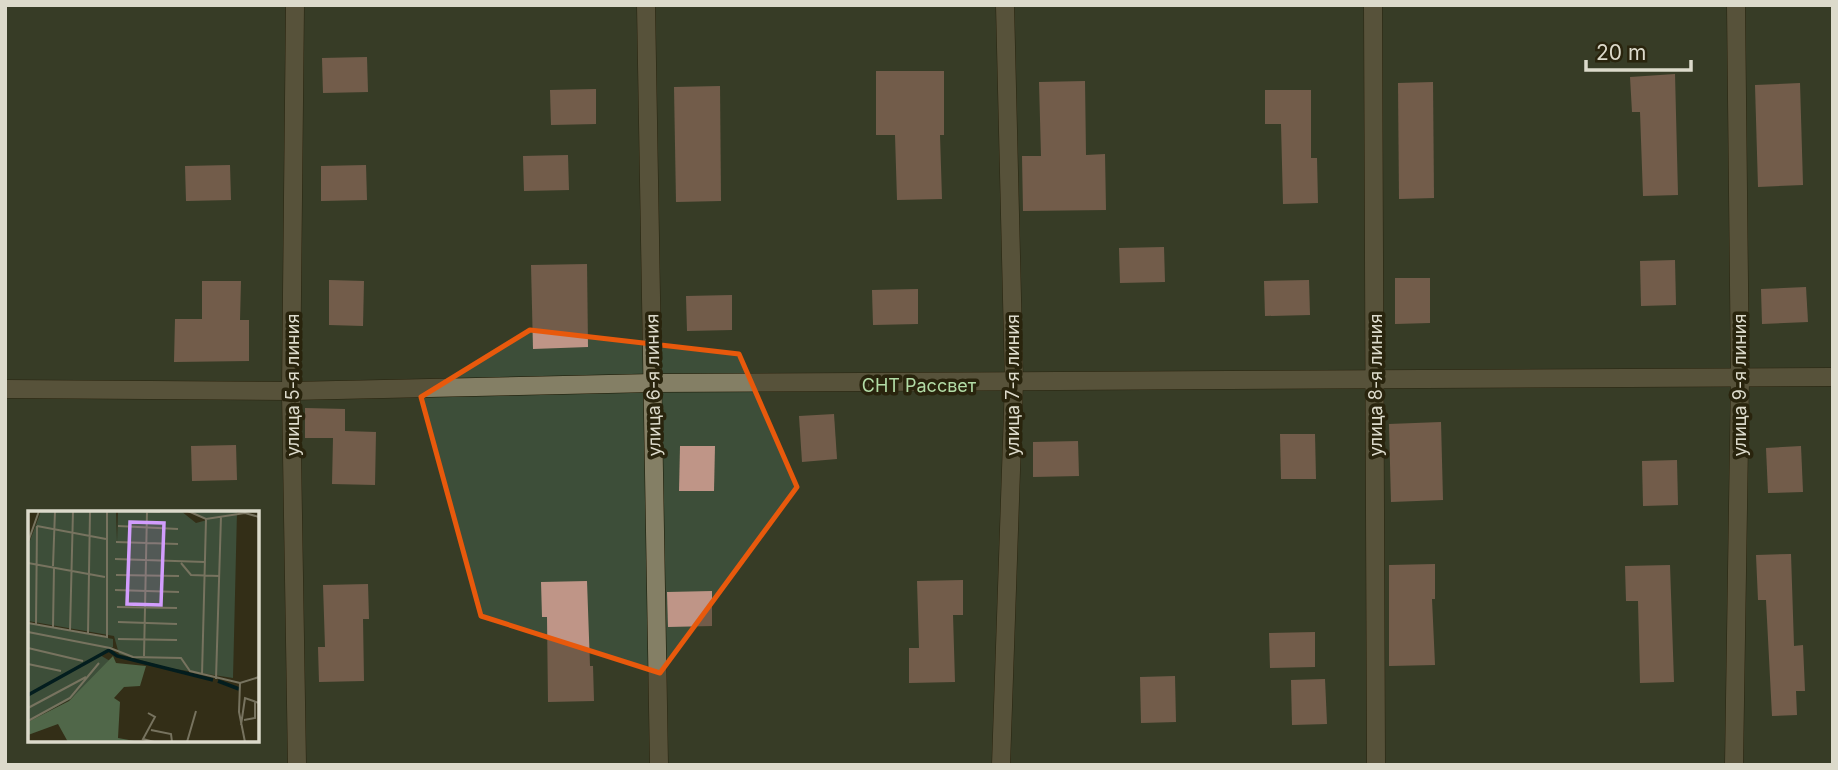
<svg xmlns="http://www.w3.org/2000/svg" width="1838" height="770" font-family="Inter,sans-serif">
<style>
.green{fill:#3d4e39;fill-rule:evenodd}
.building{fill:#bf9587}
.lines{fill:none;stroke-linecap:round;stroke-linejoin:round}
.service-casing{stroke:#1b1601;stroke-width:19}
.minor-casing{stroke:#1b1601;stroke-width:19}
.service{stroke:#847f65;stroke-width:18}
.minor{stroke:#847f65;stroke-width:18}
.marked{fill:none;stroke:#e8590c;stroke-width:5;stroke-linejoin:round}
.labels{text-anchor:middle;dominant-baseline:central;stroke-width:7;stroke-linejoin:round;paint-order:stroke}
.street-label{font-size:18px;fill:#dcdacb;stroke:#29240d}
.park-label{font-size:18px;fill:#b2dca6;stroke:#29240d}
.inset-river{fill:none;stroke:#031d1e;stroke-width:3.5}
.inset-road{fill:none;stroke:#77735f;stroke-width:2}
.view{fill:#d29dfd;fill-opacity:0.15;stroke:#d29dfd;stroke-width:3.5}
.inset-edge{fill:none;stroke:#dcdacb;stroke-width:3.5}
</style>
<rect width="100%" height="100%" fill="#332e17"/>
<!-- green -->
<path class="green" d="M5,5H1833V765H5ZM30,513H257V740H30Z"/>
<!-- building -->
<g class="building">
<polygon points="367,57 368,92 323,93 322,58"/>
<polygon points="876,71 944,71 944,135 940,135 942,199 897,200 895,135 876,135"/>
<polygon points="1675,74 1678,195 1643,196 1640,112 1632,112 1630,77"/>
<polygon points="1085,81 1086,155 1105,154 1106,210 1023,211 1022,156 1041,156 1039,82"/>
<polygon points="1433,82 1434,198 1399,199 1398,83"/>
<polygon points="1800,83 1803,185 1758,187 1755,85"/>
<polygon points="720,86 721,201 676,202 674,87"/>
<polygon points="596,89 596,124 551,125 550,90"/>
<polygon points="1265,90 1311,90 1311,158 1317,158 1318,203 1283,204 1281,124 1265,124"/>
<polygon points="568,155 569,190 524,191 523,156"/>
<polygon points="230,165 231,200 186,201 185,166"/>
<polygon points="366,165 367,200 321,201 321,166"/>
<polygon points="1164,247 1165,282 1120,283 1119,248"/>
<polygon points="1675,260 1676,305 1641,306 1640,261"/>
<polygon points="587,264 588,347 533,349 531,265"/>
<polygon points="1395,278 1430,278 1430,323 1395,324"/>
<polygon points="329,280 364,281 363,326 329,325"/>
<polygon points="1309,280 1310,315 1265,316 1264,281"/>
<polygon points="202,281 241,281 240,320 249,320 249,361 174,362 175,319 202,319"/>
<polygon points="1806,287 1808,322 1762,324 1761,289"/>
<polygon points="918,289 918,324 873,325 872,290"/>
<polygon points="732,295 732,330 687,331 686,296"/>
<polygon points="305,408 345,409 345,431 376,432 375,485 332,484 333,438 305,438"/>
<polygon points="834,414 837,459 802,462 799,416"/>
<polygon points="1441,422 1443,500 1391,502 1389,424"/>
<polygon points="1280,434 1315,434 1316,479 1281,479"/>
<polygon points="1078,441 1079,476 1033,477 1033,442"/>
<polygon points="236,445 237,480 192,481 191,446"/>
<polygon points="680,446 715,446 714,491 679,491"/>
<polygon points="1801,446 1803,492 1768,493 1766,448"/>
<polygon points="1677,460 1678,505 1643,506 1642,461"/>
<polygon points="1791,554 1794,646 1803,645 1805,691 1796,691 1797,715 1772,716 1766,600 1758,600 1756,555"/>
<polygon points="1435,564 1435,599 1432,599 1435,665 1389,666 1389,565"/>
<polygon points="1670,565 1674,682 1640,683 1638,601 1626,601 1625,566"/>
<polygon points="963,580 963,615 953,615 955,682 909,683 909,648 919,648 917,581"/>
<polygon points="587,581 590,666 593,666 594,701 548,702 547,617 542,617 541,582"/>
<polygon points="368,584 369,619 363,619 364,681 319,682 318,647 325,647 323,585"/>
<polygon points="712,591 712,626 668,627 667,592"/>
<polygon points="1315,632 1315,667 1270,668 1269,633"/>
<polygon points="1175,676 1176,722 1141,723 1140,677"/>
<polygon points="1325,679 1327,724 1292,725 1291,680"/>
</g>
<g class="lines">
<!-- service casing -->
<g class="service-casing">
<g id="service">
<polyline points="295,5 291,391 297,765"/>
<polyline points="646,5 659,765"/>
<polyline points="1373,5 1376,765"/>
<polyline points="1001,765 1014,382 1005,5"/>
<polyline points="1734,765 1740,378 1736,5"/>
</g>
</g>
<!-- minor casing -->
<g class="minor-casing">
<polyline id="minor" points="5,389 291,391 653,383 1833,377"/>
</g>
<!-- service -->
<use href="#service" class="service"/>
<!-- minor -->
<use href="#minor" class="minor"/>
</g>
<!-- marked area -->
<path d="M0 0H1838V770H0ZM530,330L739,354L797,487L660,673L481,616L421,397Z" fill="#332e17" fill-opacity=".55" fill-rule="evenodd"/>
<path class="marked" d="M530,330L739,354L797,487L660,673L481,616L421,397Z"/>
<g class="labels">
<!-- street labels -->
<g class="street-label">
<text transform="translate(292 385) rotate(-90)">улица 5-я линия</text>
<text transform="translate(653 385) rotate(-91)">улица 6-я линия</text>
<text transform="translate(1012 385) rotate(-90)">улица 7-я линия</text>
<text transform="translate(1375 385) rotate(-90)">улица 8-я линия</text>
<text transform="translate(1739 385) rotate(-90)">улица 9-я линия</text>
</g>
<!-- park labels -->
<g class="park-label">
<text x="919" y="385">СНТ Рассвет</text>
</g>
</g>
<!-- overview -->
<g transform="translate(28 511)">
<rect width="231" height="231" fill="#332e17"/>
<path d="M13,0H88L89,32L90,0H153L168,12L179,9L159,0H209L205,167L141,157L91,143L86,125L0,110V35ZM0,112L85,128V136L0,183ZM72,144L82,150L71,165L41,189L0,211V185Z" fill="#3d4e39"/>
<path d="M85,145L88,152L118,155L112,175L96,176L86,187L92,191L90,227L112,231H40L30,213L0,224V211L41,190Z" fill="#506749"/>
<path class="inset-river" d="M190,170L211,178M0,184L81,139L89,145L185,169"/>
<path class="inset-road" d="M109,0L132,1M160,0L178,8L217,2L231,6M9,15L78,28M90,15L150,18M0,31L11,0M88,31L150,33M87,48L177,51M0,52L77,66M153,52L163,64L191,65M25,55L27,0M88,64L151,65M87,79L151,81M89,96L149,97M90,111L149,113M0,112L79,126V0M8,113L9,15M25,116L26,56M42,120L45,0M0,121L82,137L105,146L153,147L162,160L212,172L231,166M60,123L62,0M90,128L149,129M0,137L55,150M116,145L119,0M0,153L33,160M174,164L178,8M188,168L193,5M212,172L211,201L217,231M0,197L58,166M120,202L127,206L115,228L126,231M216,209L227,207V191M0,210L42,187L71,152M213,214L217,187L231,192M123,219L143,223L144,231M159,231L168,200"/>
<path class="view" d="M102,11L136,12L133,94L99,93Z"/>
<rect width="231" height="231" class="inset-edge"/>
</g>
<!-- border -->
<rect width="1838" height="770" fill="none" stroke="#dcdacb" stroke-width="14"/>
<!-- scale -->
<path d="M1586 60v10h105v-10" fill="none" stroke="#dcdacb" stroke-width="3.5"/>
<text x="1596" y="60" font-size="21" fill="#dcdacb" stroke="#29240d" stroke-width="5" paint-order="stroke">20 m</text>
</svg>
